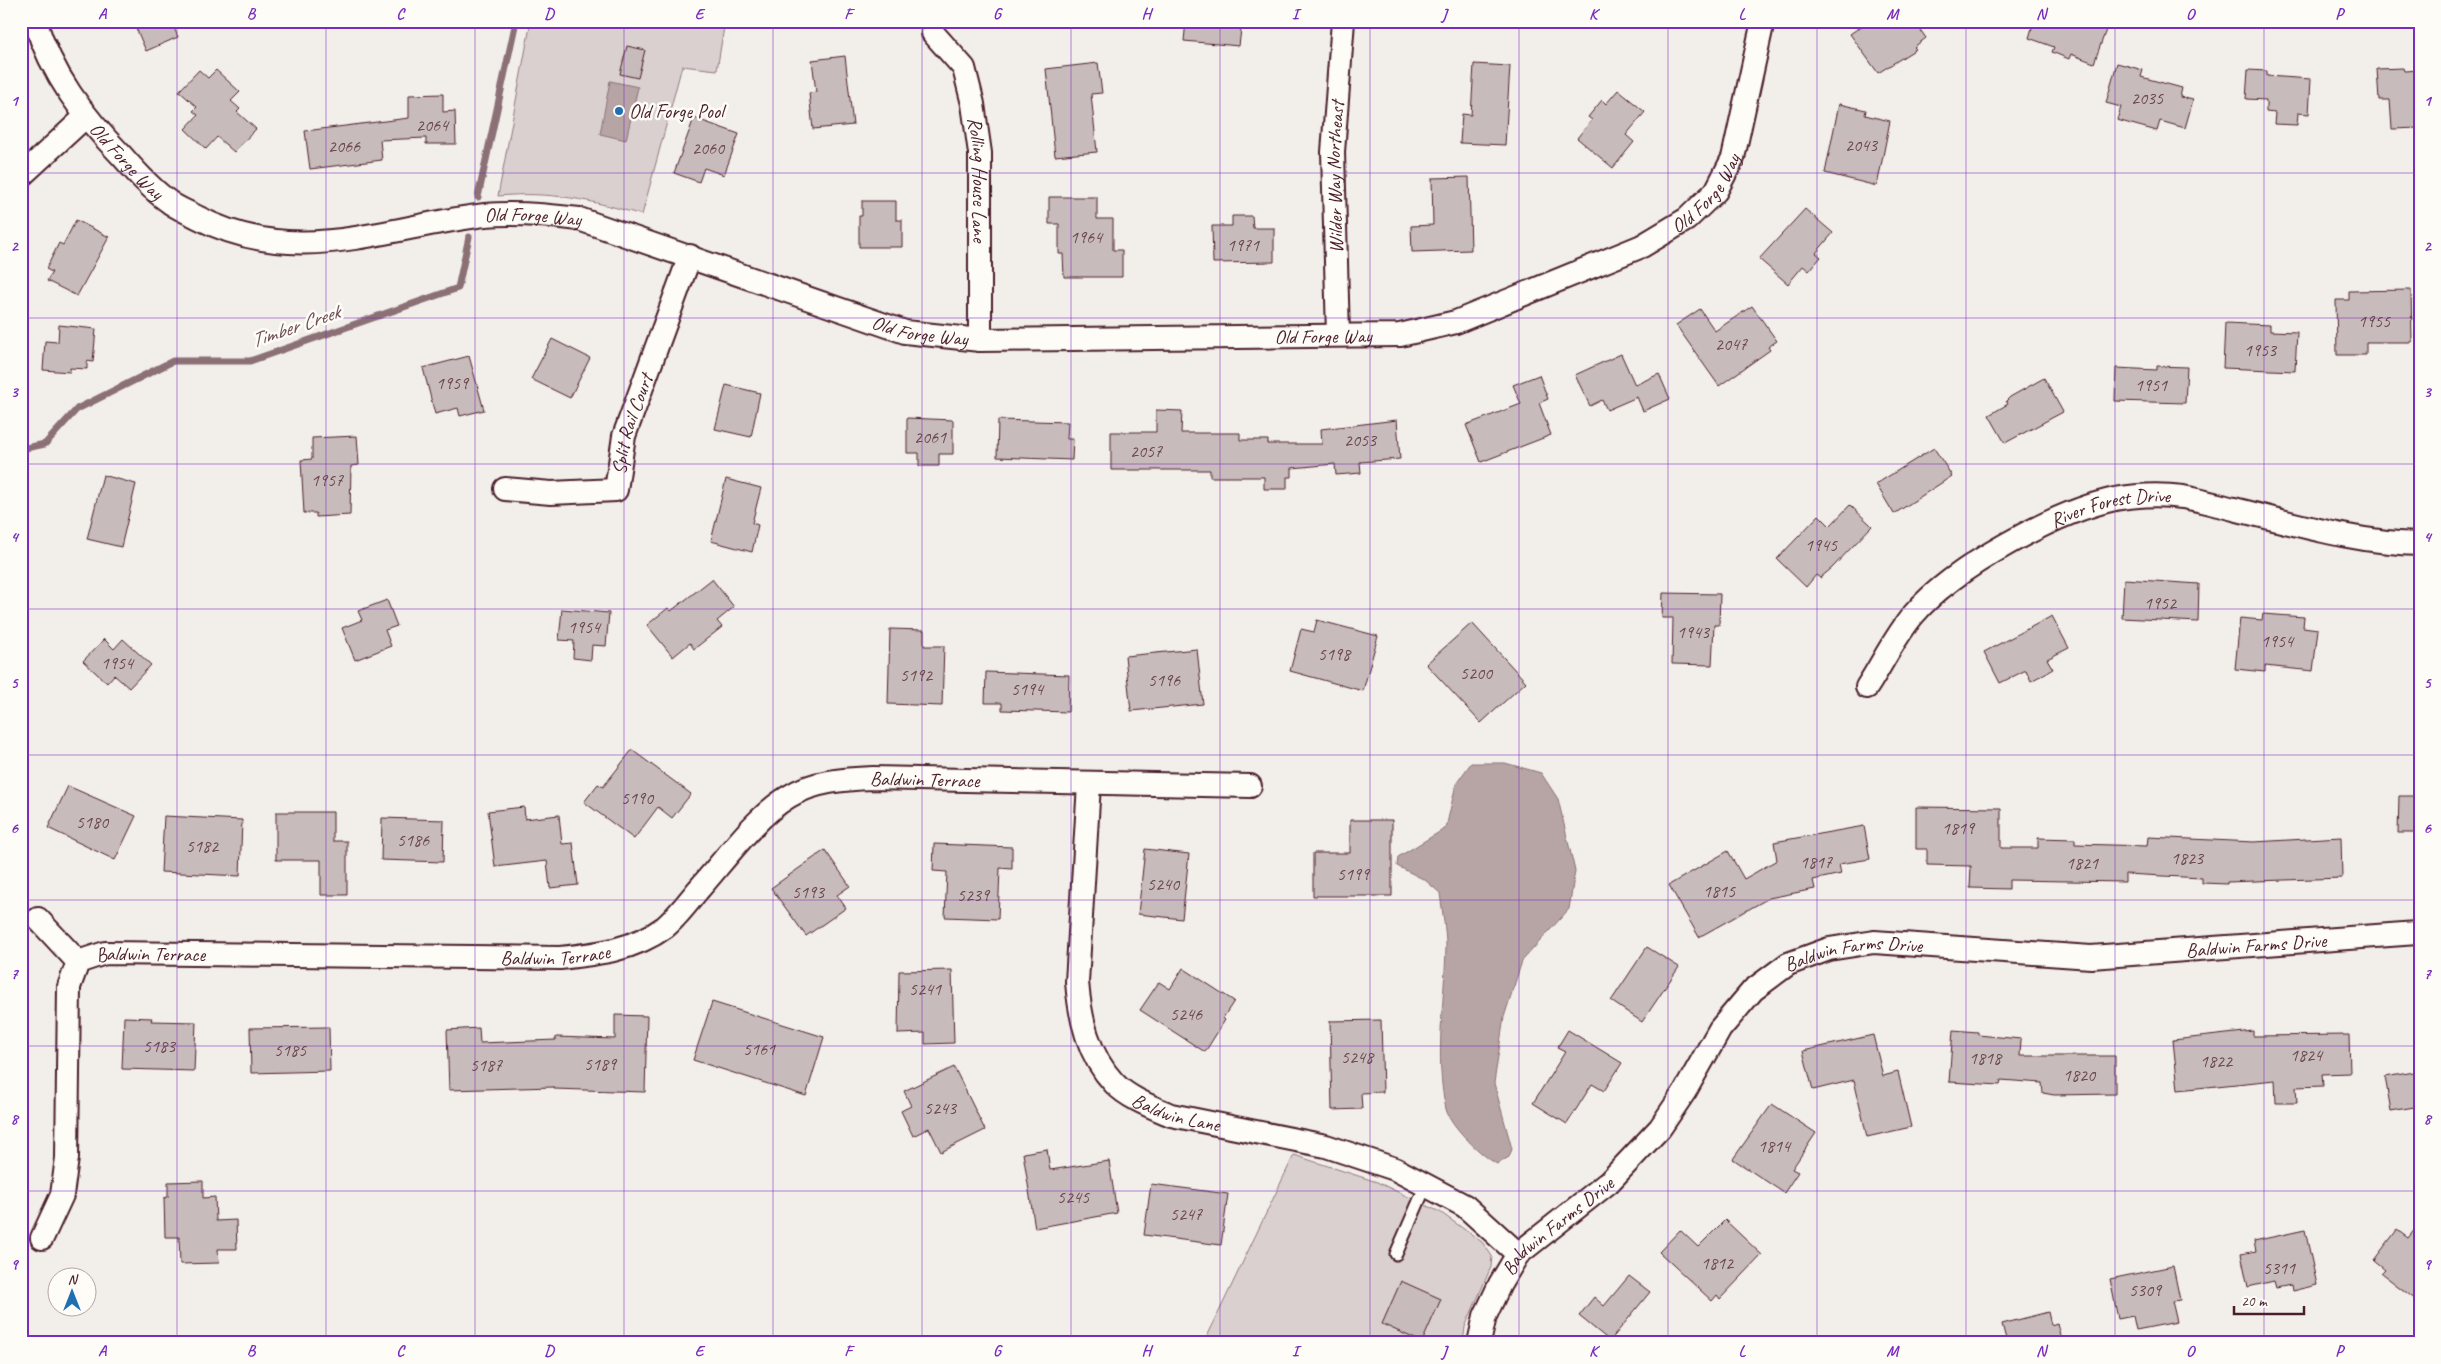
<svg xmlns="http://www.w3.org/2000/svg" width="2441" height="1364" font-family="Caveat,sans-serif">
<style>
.green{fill:#d9d0cf;stroke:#92787d}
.water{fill:#b7a5a6;stroke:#8b6f75}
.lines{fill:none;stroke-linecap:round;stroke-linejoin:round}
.stream{stroke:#8b6f75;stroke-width:7}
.building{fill:#c8bbbb;stroke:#4a1f2b}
.lane-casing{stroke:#4a1f2b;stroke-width:15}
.street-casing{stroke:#4a1f2b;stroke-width:26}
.lane{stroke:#fdfcf7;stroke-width:11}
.street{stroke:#fdfcf7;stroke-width:22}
.grid{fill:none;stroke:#7b2cbf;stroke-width:1;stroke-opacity:0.55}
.poi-dot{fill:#1f6fb2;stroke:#fdfcf7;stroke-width:2}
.labels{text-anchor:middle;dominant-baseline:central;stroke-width:5;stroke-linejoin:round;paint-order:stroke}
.number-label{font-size:18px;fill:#6a464f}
.poi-label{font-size:20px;fill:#4a1f2b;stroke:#fdfcf7;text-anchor:start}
.street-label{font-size:20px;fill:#4a1f2b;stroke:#fdfcf7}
.water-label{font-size:21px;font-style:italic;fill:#704e56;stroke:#fdfcf7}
.neatline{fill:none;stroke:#7b2cbf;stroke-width:2}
.grid-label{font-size:16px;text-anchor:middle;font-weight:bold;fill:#7b2cbf}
</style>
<rect width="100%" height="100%" fill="#f2efeb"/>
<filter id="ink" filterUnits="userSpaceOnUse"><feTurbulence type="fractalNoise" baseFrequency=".02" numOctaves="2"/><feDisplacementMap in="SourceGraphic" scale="10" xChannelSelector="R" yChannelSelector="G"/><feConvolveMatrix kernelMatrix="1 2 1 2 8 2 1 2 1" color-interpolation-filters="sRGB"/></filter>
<g filter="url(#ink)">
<!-- green -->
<g class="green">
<path d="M531,21H725L717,70L682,66L642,215C590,200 552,191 498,196Z"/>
<polygon points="1294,1155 1377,1182 1440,1212 1482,1242 1492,1256 1491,1267 1465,1327 1463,1343 1204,1343"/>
</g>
<!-- water -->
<g class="water">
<polygon points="610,81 638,87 626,140 600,134"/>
<path d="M1471,763H1505L1541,773L1558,799L1575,871L1569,909L1522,961L1504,1017L1494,1083L1512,1149L1509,1157L1497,1164C1483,1157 1450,1126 1446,1109C1434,1056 1445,1000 1446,946C1446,929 1442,911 1440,893L1425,880L1397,866L1398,857L1446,828L1456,784Z"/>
</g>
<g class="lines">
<!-- stream -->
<g class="stream">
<polyline points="478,197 516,21"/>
<polyline points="21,449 45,444 77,409 173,361 250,361 458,288 469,237"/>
</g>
</g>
<!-- building -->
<g class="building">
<polygon points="133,21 171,21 178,37 146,51"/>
<polygon points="1186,21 1242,21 1239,46 1184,41"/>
<polygon points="1869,21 1914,21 1926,38 1914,47 1916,49 1878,73 1850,34"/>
<polygon points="2034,21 2092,21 2107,27 2094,63 2071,54 2069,59 2052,52 2054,47 2029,38"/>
<polygon points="627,46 645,50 638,78 620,74"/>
<polygon points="845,56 853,125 813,129 809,93 816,92 812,60"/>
<polygon points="1098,63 1102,93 1091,94 1097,152 1055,156 1046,69"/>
<polygon points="2117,63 2143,70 2141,77 2182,88 2180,97 2193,100 2185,128 2160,121 2157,131 2117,120 2121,107 2106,103"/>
<polygon points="1474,64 1510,66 1505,145 1460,143 1462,114 1471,115"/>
<polygon points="2403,68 2404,71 2420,70 2420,128 2392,129 2390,100 2379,100 2377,69"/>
<polygon points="199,70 208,78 216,70 240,92 231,101 240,109 237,112 256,129 234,152 217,137 206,149 185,129 198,115 193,111 197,107 179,91"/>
<polygon points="2248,70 2267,71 2267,76 2311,79 2309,114 2298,113 2297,125 2274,124 2275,113 2266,112 2266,100 2246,99"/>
<polygon points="1618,90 1645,112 1626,135 1634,142 1613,168 1577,138 1592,120 1588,117 1602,100 1606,104"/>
<polygon points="443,94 443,112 455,111 456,144 426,144 426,138 380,140 382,160 310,169 305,131 409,118 409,95"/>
<polygon points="1839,104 1866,110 1865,115 1890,121 1877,186 1825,173"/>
<polygon points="694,118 739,134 724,175 704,168 699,182 674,173"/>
<polygon points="1469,177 1471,250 1412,252 1411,226 1433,225 1432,178"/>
<polygon points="1049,197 1097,197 1097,219 1113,219 1113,250 1122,250 1122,277 1064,277 1063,254 1059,254 1059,224 1049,224"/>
<polygon points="862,201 896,201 896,220 902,220 902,247 859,247 859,216 862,216"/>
<polygon points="1805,209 1833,233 1816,253 1821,257 1809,271 1803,266 1788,284 1759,259"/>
<polygon points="1232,216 1252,216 1253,228 1274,228 1274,262 1213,263 1212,226 1232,226"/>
<polygon points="76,220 109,237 77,296 47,281 52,272 46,269 59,243 63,245"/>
<polygon points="2411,290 2412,342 2366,342 2366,355 2337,355 2336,300 2349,300 2349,291"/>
<polygon points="1752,306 1777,341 1768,347 1770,350 1719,386 1676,325 1700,309 1715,331"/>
<polygon points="2225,323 2270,325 2270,331 2297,332 2295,371 2223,368"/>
<polygon points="59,325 96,329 93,362 87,361 87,369 70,368 70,372 43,370 45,341 58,342"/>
<polygon points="552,339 590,358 570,398 531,379"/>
<polygon points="1621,354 1635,385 1659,374 1670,399 1643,411 1637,397 1607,410 1602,400 1590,406 1575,375"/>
<polygon points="469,356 484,410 460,416 458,408 435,414 423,368"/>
<polygon points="2157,366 2187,367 2185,403 2115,401 2116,368 2157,370"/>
<polygon points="1539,375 1548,399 1539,403 1551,435 1481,462 1466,425 1521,404 1513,385"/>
<polygon points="2044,378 2063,412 2005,443 1989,415 2008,404 2006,401 2010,397"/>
<polygon points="726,385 760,393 751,437 715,429"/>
<polygon points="1156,410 1182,411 1181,433 1240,433 1240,440 1268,440 1268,444 1322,444 1321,429 1397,420 1400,459 1360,462 1361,473 1336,475 1335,464 1292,468 1292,477 1287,477 1287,489 1264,489 1264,477 1210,477 1210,470 1111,470 1111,432 1156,432"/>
<polygon points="907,418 953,420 953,454 939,454 939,466 919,466 919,453 907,453"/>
<polygon points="998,420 1068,422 1067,439 1073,439 1072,460 997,457"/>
<polygon points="357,436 359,465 351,466 350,515 316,517 316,513 304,513 301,460 312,459 312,438"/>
<polygon points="1934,448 1952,476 1894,514 1876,484"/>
<polygon points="103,475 136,484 121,547 87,539"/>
<polygon points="726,479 761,488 752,523 758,525 752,552 711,541"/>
<polygon points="1850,505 1872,526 1832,568 1820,578 1816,575 1806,587 1777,559 1819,515 1830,526"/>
<polygon points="712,579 734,607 717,621 722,627 694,649 690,643 673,657 647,625 668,608 671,611"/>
<polygon points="2124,579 2199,584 2198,622 2122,618"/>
<polygon points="1663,593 1720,594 1719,625 1714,625 1712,665 1672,664 1673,618 1662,618"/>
<polygon points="387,600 397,626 385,630 391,646 355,660 342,628 362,620 358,611"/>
<polygon points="562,609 609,613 606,646 592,645 591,660 573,658 574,641 559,640"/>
<polygon points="2263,614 2304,617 2303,627 2318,629 2313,671 2265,666 2265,672 2235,669 2240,618 2262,620"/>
<polygon points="2052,616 2069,648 2047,659 2053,669 2031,681 2026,670 2000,683 1984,652"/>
<polygon points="1317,620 1378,636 1363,691 1290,671 1301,629 1314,632"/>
<polygon points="1472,623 1526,682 1481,723 1426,664"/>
<polygon points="890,629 924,630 924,646 944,646 942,706 888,704"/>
<polygon points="104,639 114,649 123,639 151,665 129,688 114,675 107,683 83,661"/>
<polygon points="1197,649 1203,704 1131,711 1125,656"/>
<polygon points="986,672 1069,675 1068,712 1002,710 1002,703 985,703"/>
<polygon points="632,750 691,794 672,818 658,807 634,839 584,802 598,784 603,787"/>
<polygon points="68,786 136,816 115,860 48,828"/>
<polygon points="2399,796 2420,796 2420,833 2398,833"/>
<polygon points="524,807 525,819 559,815 562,844 573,843 578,885 550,888 547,861 495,867 488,811"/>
<polygon points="1916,807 2001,808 2001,848 2038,848 2038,838 2075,839 2075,844 2147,846 2148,837 2254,842 2341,837 2342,878 2227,882 2227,884 2202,883 2202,878 2125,874 2125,882 2009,880 2009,889 1970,888 1971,866 1927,865 1927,849 1916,849"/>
<polygon points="276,812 333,812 333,841 347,841 347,895 321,895 321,860 276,860"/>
<polygon points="164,816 242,820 240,876 161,872"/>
<polygon points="382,818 444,820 443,862 381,860"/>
<polygon points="1350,820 1392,820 1392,896 1313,896 1313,853 1350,853"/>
<polygon points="1864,826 1870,859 1839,864 1841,874 1813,880 1815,889 1769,898 1699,937 1669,885 1728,851 1744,879 1777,860 1774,842"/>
<polygon points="934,844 1012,847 1012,869 1000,868 998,919 945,917 947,872 933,871"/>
<polygon points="1145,849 1189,854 1182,919 1138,914"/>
<polygon points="825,850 850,886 837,895 846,908 806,936 771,888"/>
<polygon points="1647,947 1679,967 1642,1022 1611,1001"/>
<polygon points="1183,968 1234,1001 1223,1018 1225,1020 1205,1052 1140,1010 1159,982 1170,989"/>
<polygon points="952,970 954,1043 925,1044 925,1033 898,1034 899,971"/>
<polygon points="712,1002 824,1037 806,1096 693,1060"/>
<polygon points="615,1015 647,1016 645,1092 554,1089 554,1087 449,1090 447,1030 479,1028 480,1043 556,1040 556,1037 615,1039"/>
<polygon points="124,1017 152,1018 151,1021 196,1022 194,1071 122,1069"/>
<polygon points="1381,1020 1383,1092 1361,1093 1362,1109 1332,1110 1330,1021"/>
<polygon points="329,1027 330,1071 251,1073 250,1028"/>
<polygon points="1568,1030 1622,1063 1604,1091 1592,1084 1567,1124 1533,1103 1565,1052 1557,1048"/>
<polygon points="1953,1030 1978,1032 1978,1035 2021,1039 2020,1056 2115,1056 2115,1094 2054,1095 2043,1093 2042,1083 2001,1080 2000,1085 1949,1082"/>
<polygon points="2253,1031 2253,1036 2349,1035 2350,1073 2322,1074 2323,1086 2296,1087 2297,1103 2276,1103 2275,1080 2178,1090 2173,1040"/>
<polygon points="1873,1035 1883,1076 1898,1072 1911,1127 1867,1137 1854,1080 1813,1090 1803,1051"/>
<polygon points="954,1067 985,1130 941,1152 929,1128 913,1136 901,1111 911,1106 904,1091"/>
<polygon points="2420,1071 2420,1106 2391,1111 2385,1077"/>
<polygon points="1772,1104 1816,1133 1792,1169 1798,1172 1784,1193 1733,1159"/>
<polygon points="1047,1149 1050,1170 1109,1161 1117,1213 1035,1228 1023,1153"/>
<polygon points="203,1181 203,1198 215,1197 216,1221 236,1220 237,1249 218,1249 219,1263 180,1264 179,1237 165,1237 164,1198 168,1197 168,1182"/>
<polygon points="1151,1184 1228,1194 1221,1245 1144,1235"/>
<polygon points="1725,1220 1762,1255 1720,1299 1717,1295 1712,1301 1659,1252 1680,1230 1698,1247"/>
<polygon points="2420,1223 2420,1303 2381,1273 2385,1269 2374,1260 2397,1230 2408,1238"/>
<polygon points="2305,1230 2317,1285 2292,1291 2291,1285 2276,1288 2274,1281 2248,1287 2241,1254 2256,1251 2254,1241"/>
<polygon points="2173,1266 2180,1300 2172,1301 2177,1322 2136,1330 2133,1316 2118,1319 2110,1279"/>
<polygon points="1629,1276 1650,1292 1610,1341 1579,1316 1594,1297 1604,1306"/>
<polygon points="1401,1281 1441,1299 1422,1342 1382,1324"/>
<polygon points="2048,1312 2051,1325 2057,1323 2062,1343 2007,1343 2002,1324"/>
</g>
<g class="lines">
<!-- lane casing -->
<g class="lane-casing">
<polyline id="lane" points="1396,1254 1426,1185"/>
</g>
<!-- street casing -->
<g class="street-casing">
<g id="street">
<path id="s1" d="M35,21C52,75 83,116 122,156C136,172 151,189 168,201C176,208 188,212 197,217C296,269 383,227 485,215C517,212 548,215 579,219L905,332L980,340L1400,335L1456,322L1642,246L1687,219L1716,191L1733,158L1763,21"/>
<path id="s2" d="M933,33L964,68L973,104L980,153V340"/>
<polyline points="21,176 85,117"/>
<path id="s3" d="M1338,335L1333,152L1343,21"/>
<path id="s4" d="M505,489L551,493L616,490L624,436L690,256"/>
<path id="s5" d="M1867,687C1882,664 1895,636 1914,614C1953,568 2055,512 2115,499C2137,495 2160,494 2183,497C2200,500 2217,505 2234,509C2295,524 2357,543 2420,544"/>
<path id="s6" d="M1089,784L1077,982C1080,1018 1088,1055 1114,1083C1128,1098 1152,1107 1171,1115L1326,1146L1395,1169L1465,1206L1518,1254"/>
<polyline points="38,919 78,962"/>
<path id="s7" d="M42,1238L62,1195L67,1158L69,987L78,962L105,953L560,958C597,954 634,950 665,927C677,917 688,902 698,890C725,860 754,818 788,797C813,781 845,779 873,778L1250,786"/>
<path id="s8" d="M1479,1343L1485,1316L1500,1284L1518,1254L1609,1182L1660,1128L1685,1091L1720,1029L1753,990L1788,964L1829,949L1874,942L2091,957L2417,933"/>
</g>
</g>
<!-- lane -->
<use href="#lane" class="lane"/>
<!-- street -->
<use href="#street" class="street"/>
</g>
</g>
<!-- grid -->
<path class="grid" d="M177,21V1343M326,21V1343M475,21V1343M624,21V1343M773,21V1343M922,21V1343M1071,21V1343M1220,21V1343M1370,21V1343M1519,21V1343M1668,21V1343M1817,21V1343M1966,21V1343M2115,21V1343M2264,21V1343M21,173H2420M21,318H2420M21,464H2420M21,609H2420M21,755H2420M21,900H2420M21,1046H2420M21,1191H2420"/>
<!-- markers -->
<circle class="poi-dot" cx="619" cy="111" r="5"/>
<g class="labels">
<!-- number labels -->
<g class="number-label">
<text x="2147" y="98">2035</text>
<text x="432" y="125">2064</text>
<text x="1861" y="145">2043</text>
<text x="344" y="146">2066</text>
<text x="708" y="148">2060</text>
<text x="1086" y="237">1964</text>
<text x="1243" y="245">1971</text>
<text x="2374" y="321">1955</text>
<text x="1731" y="344">2047</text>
<text x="2260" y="350">1953</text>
<text x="452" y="383">1959</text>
<text x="2151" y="385">1951</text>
<text x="930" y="437">2061</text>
<text x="1360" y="440">2053</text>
<text x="1146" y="451">2057</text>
<text x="327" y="480">1957</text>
<text x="1821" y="545">1945</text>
<text x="2160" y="603">1952</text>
<text x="584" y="627">1954</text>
<text x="1693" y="632">1943</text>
<text x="2277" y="641">1954</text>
<text x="1334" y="654">5198</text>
<text x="117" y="663">1954</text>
<text x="1476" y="673">5200</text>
<text x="916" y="675">5192</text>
<text x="1164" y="680">5196</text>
<text x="1027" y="689">5194</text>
<text x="637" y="798">5190</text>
<text x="92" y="822">5180</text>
<text x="1958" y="828">1819</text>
<text x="413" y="840">5186</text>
<text x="202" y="846">5182</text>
<text x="2187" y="858">1823</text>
<text x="1816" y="862">1817</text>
<text x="2082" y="863">1821</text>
<text x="1353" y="874">5199</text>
<text x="1163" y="884">5240</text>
<text x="1719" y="891">1815</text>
<text x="808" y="892">5193</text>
<text x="973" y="895">5239</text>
<text x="925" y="989">5241</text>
<text x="1186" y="1014">5246</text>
<text x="159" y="1046">5183</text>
<text x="759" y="1049">5161</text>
<text x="290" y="1050">5185</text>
<text x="2306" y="1055">1824</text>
<text x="1357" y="1057">5248</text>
<text x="1985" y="1058">1818</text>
<text x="2216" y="1061">1822</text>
<text x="600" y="1064">5189</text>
<text x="486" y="1065">5187</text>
<text x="2079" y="1075">1820</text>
<text x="940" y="1108">5243</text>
<text x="1774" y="1146">1814</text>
<text x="1073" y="1197">5245</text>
<text x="1186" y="1214">5247</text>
<text x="1717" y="1263">1812</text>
<text x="2279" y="1268">5311</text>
<text x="2145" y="1290">5309</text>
</g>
<!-- poi labels -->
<g class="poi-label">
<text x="629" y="111">Old Forge Pool</text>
</g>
<!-- street labels -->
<g class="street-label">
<text stroke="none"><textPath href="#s1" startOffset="169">Old Forge Way</textPath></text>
<text stroke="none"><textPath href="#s3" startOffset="158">Wilder Way Northeast</textPath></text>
<text stroke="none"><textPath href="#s2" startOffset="160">Rolling House Lane</textPath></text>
<text stroke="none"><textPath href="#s1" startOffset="1832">Old Forge Way</textPath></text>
<text stroke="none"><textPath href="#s1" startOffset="602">Old Forge Way</textPath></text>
<text stroke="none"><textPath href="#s1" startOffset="1008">Old Forge Way</textPath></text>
<text stroke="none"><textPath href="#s1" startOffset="1412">Old Forge Way</textPath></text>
<text stroke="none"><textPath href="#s4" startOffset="179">Split Rail Court</textPath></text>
<text stroke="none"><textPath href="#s5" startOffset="315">River Forest Drive</textPath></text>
<text stroke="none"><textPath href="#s7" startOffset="1196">Baldwin Terrace</textPath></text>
<text stroke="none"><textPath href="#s8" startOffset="971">Baldwin Farms Drive</textPath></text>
<text stroke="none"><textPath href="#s7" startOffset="761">Baldwin Terrace</textPath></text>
<text stroke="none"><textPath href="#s7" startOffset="356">Baldwin Terrace</textPath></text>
<text stroke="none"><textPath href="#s8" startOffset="566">Baldwin Farms Drive</textPath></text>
<text stroke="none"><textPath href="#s6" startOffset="378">Baldwin Lane</textPath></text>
<text stroke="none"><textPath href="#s8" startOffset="146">Baldwin Farms Drive</textPath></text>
</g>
<!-- water labels -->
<g class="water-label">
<text transform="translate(295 326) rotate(-19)">Timber Creek</text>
</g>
</g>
<!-- margin -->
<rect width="2441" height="1364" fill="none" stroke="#fdfcf7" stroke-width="55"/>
<!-- north arrow -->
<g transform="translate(72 1292)"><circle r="24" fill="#fdfcf7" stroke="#b5a4a5"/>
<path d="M0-4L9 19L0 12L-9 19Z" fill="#1f6fb2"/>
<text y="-8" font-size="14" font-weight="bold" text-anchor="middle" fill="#4a1f2b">N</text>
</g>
<!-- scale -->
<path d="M2234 1306v8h70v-8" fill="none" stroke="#4a1f2b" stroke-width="2.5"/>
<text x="2241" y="1306" font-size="15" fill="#4a1f2b" stroke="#fdfcf7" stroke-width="4" paint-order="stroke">20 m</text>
<rect x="28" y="28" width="2386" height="1308" class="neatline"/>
<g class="grid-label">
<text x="102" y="19">A</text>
<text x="251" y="19">B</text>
<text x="400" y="19">C</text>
<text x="549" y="19">D</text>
<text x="699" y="19">E</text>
<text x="848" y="19">F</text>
<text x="997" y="19">G</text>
<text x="1146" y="19">H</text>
<text x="1295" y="19">I</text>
<text x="1444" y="19">J</text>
<text x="1593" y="19">K</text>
<text x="1742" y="19">L</text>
<text x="1892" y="19">M</text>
<text x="2041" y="19">N</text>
<text x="2190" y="19">O</text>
<text x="2339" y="19">P</text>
<text x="14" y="106">1</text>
<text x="2427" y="106">1</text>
<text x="14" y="251">2</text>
<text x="2427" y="251">2</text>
<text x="14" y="397">3</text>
<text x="2427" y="397">3</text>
<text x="14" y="542">4</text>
<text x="2427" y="542">4</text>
<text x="14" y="688">5</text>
<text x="2427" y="688">5</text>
<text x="14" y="833">6</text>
<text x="2427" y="833">6</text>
<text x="14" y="979">7</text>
<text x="2427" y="979">7</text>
<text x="14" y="1124">8</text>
<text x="2427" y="1124">8</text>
<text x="14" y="1269">9</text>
<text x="2427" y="1269">9</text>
<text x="102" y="1356">A</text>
<text x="251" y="1356">B</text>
<text x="400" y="1356">C</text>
<text x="549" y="1356">D</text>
<text x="699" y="1356">E</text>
<text x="848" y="1356">F</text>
<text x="997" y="1356">G</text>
<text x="1146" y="1356">H</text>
<text x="1295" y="1356">I</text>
<text x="1444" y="1356">J</text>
<text x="1593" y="1356">K</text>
<text x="1742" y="1356">L</text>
<text x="1892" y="1356">M</text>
<text x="2041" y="1356">N</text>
<text x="2190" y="1356">O</text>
<text x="2339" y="1356">P</text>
</g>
</svg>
